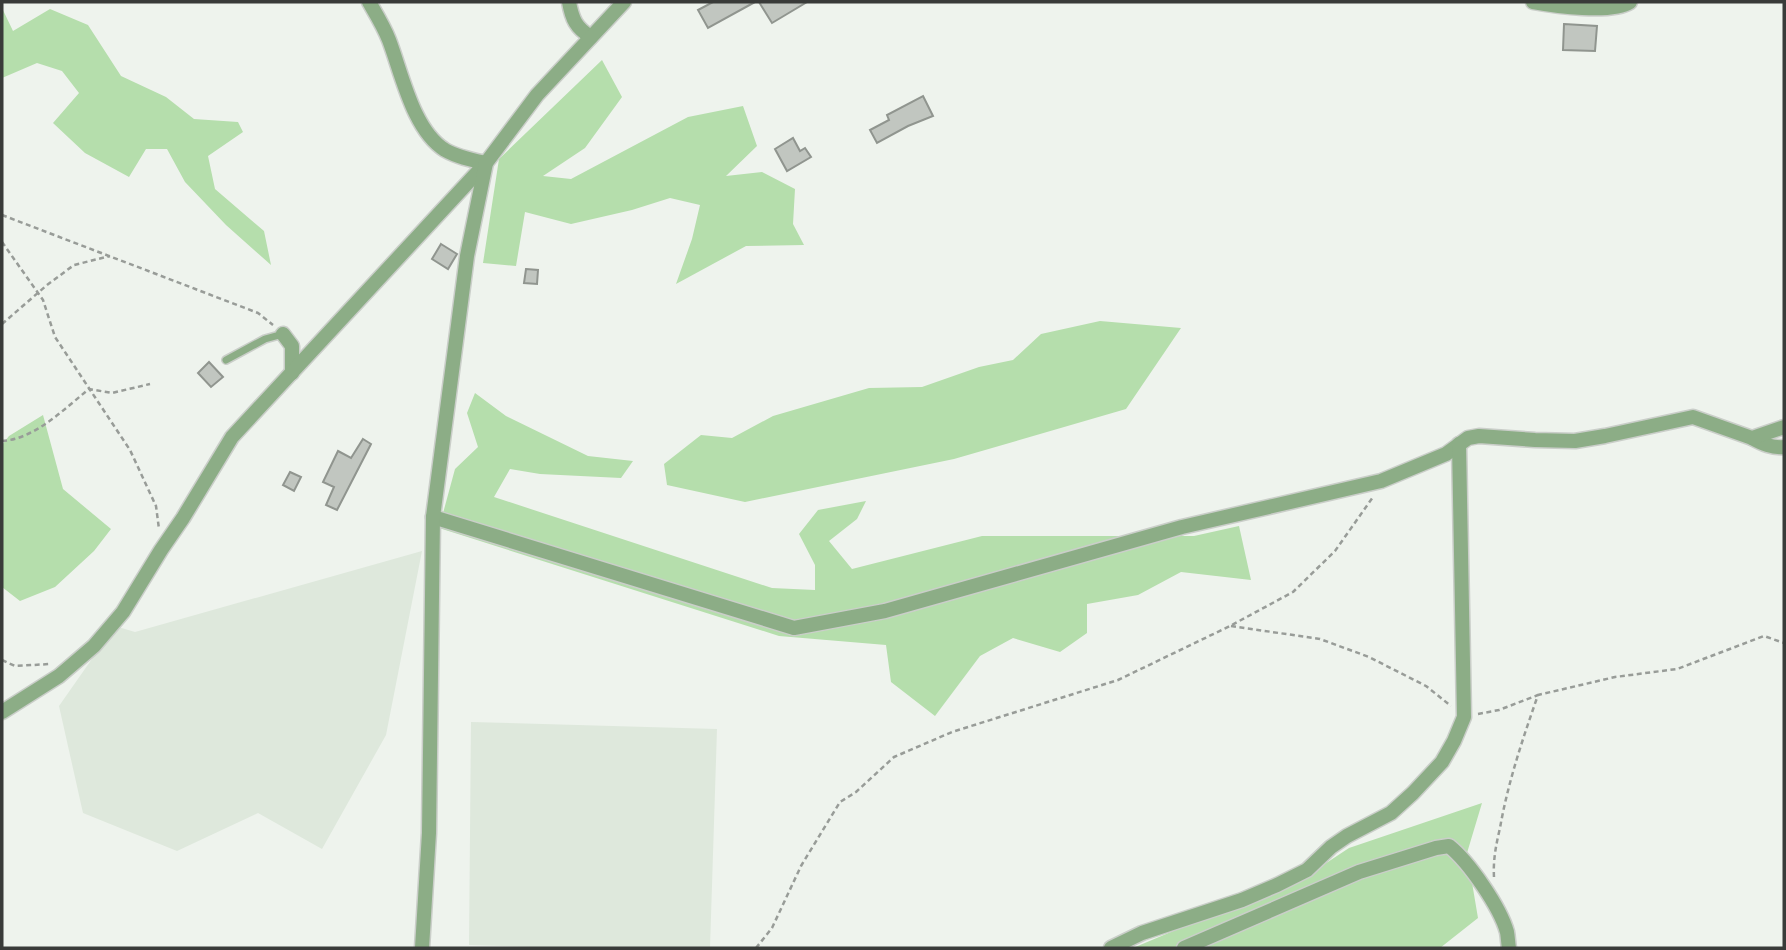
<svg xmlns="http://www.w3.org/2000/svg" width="1786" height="950" font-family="'Archivo Narrow',sans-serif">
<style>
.built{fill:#dee8dc}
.green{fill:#b5deac}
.building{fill:#c1c6c0;stroke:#90958f;stroke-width:2}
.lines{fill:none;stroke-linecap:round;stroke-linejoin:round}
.lane-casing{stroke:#cacec9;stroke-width:10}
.street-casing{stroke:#cacec9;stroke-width:17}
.path{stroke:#989c98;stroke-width:2.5;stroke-dasharray:5 3.5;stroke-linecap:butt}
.lane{stroke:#8cad86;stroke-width:7}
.street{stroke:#8cad86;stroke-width:14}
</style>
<rect width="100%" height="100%" fill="#eef3ed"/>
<!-- built -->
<g class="built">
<polygon points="422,551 386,735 322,849 258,813 177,851 83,813 59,706 115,626 135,632"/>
<polygon points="471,722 717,729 710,948 559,948 469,945"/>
</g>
<!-- green -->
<g class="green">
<polygon points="2,8 13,31 50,9 88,25 121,76 166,97 194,119 238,122 243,132 208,156 215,189 264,231 271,265 226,225 185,182 167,149 146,149 129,177 85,153 53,123 79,93 62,71 37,63 2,78"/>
<polygon points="602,60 622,97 585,148 543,176 571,179 688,117 743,106 757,146 726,176 762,172 795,189 793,224 804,245 746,246 676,284 692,239 700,205 670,198 632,210 571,224 525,212 516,266 483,263 499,159"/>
<polygon points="1100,321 1181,328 1126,409 954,459 745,502 667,485 664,464 701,435 732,438 773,416 869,388 922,387 979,367 1013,360 1041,334"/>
<polygon points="475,393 506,416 588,456 633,461 621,478 540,474 510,469 494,497 772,588 815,590 815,565 799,534 818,510 866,501 857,519 829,541 852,569 982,536 1194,536 1239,526 1251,580 1181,572 1138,595 1087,604 1087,633 1060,652 1013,638 980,656 935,716 891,682 886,645 779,636 439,528 455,469 478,447 467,413"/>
<polygon points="43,415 63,489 111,529 94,551 55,587 20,601 2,587 2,445 9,436"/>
<polygon points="1482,803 1467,853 1478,918 1440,948 1133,948 1178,929 1293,885 1349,848"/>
</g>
<!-- building -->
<g class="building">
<polygon points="713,2 755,2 708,28 698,10"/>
<polygon points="759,2 807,2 772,23"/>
<polygon points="1564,24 1597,26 1595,51 1563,50"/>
<polygon points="923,96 933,116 908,126 877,143 870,130 889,120 887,115"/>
<polygon points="793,138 800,151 805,148 811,157 787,171 775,149"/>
<polygon points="441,244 457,254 448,269 432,259"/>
<polygon points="526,269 538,270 537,284 524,283"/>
<polygon points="209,362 223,377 211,387 198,373"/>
<polygon points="363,439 371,444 337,510 326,505 334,487 323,482 338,451 351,458"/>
<polygon points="290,472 301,477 294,491 283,485"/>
</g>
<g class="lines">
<!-- lane casing -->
<g class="lane-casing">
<polyline id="lane" points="226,360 265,339 283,334"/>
</g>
<!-- street casing -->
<g class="street-casing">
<g id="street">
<path d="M569,2C572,19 576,28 591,37"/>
<path d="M1533,2C1555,6 1611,14 1630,2"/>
<polyline points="283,334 292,346 292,373"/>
<path d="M1752,438C1763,444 1772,448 1784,447"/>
<polyline points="433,517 794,628 885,611 1182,527 1381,481 1446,454 1468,438 1479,436 1535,440 1575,441 1605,436 1693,417 1752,438 1784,427"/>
<path d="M2,712L59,676L94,646L123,612L161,550L183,518L232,437L486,163C472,160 457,157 445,150C413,130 402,74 389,40C384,27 376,14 369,2"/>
<polyline points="422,948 429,833 433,517 467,256 486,163 537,95 624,2"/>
<polyline points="1111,948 1142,933 1242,900 1277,885 1307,870 1331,847 1347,836 1391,813 1413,793 1442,762 1454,741 1464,717 1459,444"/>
<path d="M1184,948L1359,872L1436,848L1449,846C1469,862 1500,907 1507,932C1508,937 1508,943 1509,948"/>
</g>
</g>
<!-- path -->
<g class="path">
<polyline points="2,215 258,313 273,325"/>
<polyline points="2,242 43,300 55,337 130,450 156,506 159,529"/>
<polyline points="2,324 47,285 74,265 110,256"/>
<path d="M2,441C35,439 64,409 89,389L112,393L150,384"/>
<polyline points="1231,626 1320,639 1369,657 1426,686 1451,706"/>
<polyline points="2,660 15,666 50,664"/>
<polyline points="1478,714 1499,710 1538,695"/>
<path d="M1494,877C1493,860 1496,845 1500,828C1508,782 1523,738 1538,695L1615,677L1677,669L1764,636L1784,643"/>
<polyline points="756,948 772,928 801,866 840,802 856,792 894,757 952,732 1118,680 1230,626 1293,592 1335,551 1373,497"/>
</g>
<!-- lane -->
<use href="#lane" class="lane"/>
<!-- street -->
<use href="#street" class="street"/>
</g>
<!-- border -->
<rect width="1786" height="950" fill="none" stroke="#393b39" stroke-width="7"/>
</svg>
